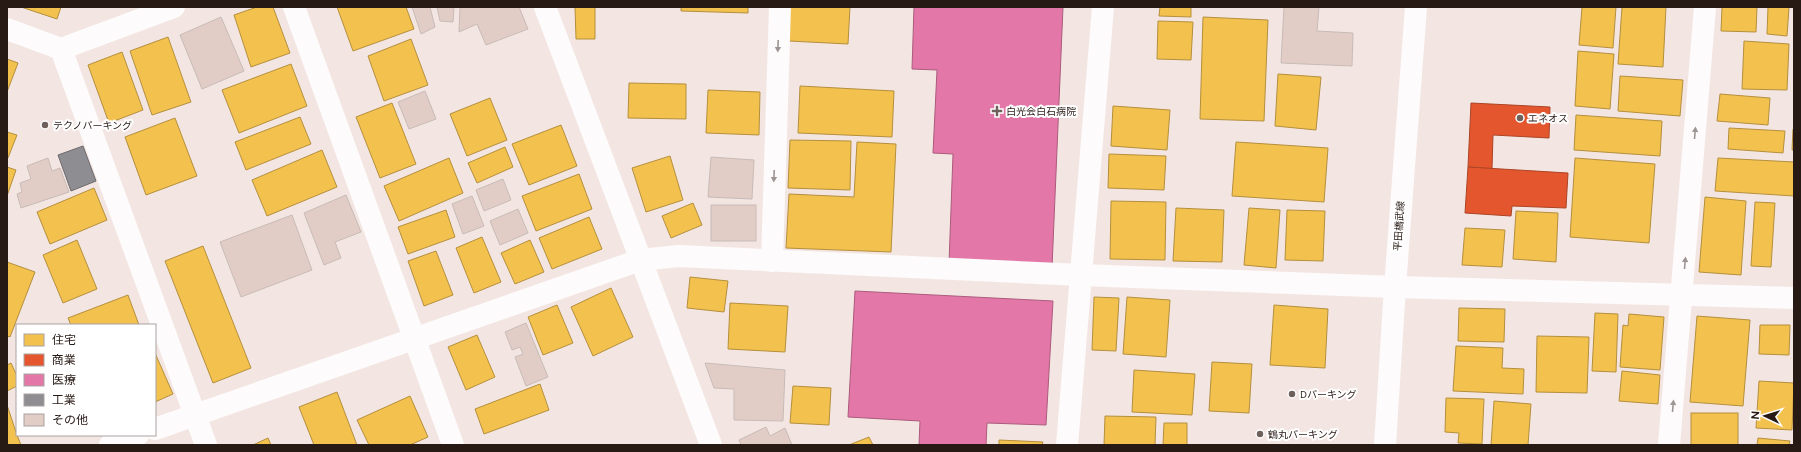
<svg xmlns="http://www.w3.org/2000/svg" width="1801" height="452" font-family="Figtree,'Noto Sans JP',sans-serif">
<style>
.homes{fill:#f2c14e;stroke:#b58f3d}
.shops{fill:#e4572e;stroke:#ab4426}
.health{fill:#e377a8;stroke:#ab5b7c}
.industry{fill:#8d8d92;stroke:#6e6a6c}
.building{fill:#e1cdc6;stroke:#c8bbb7}
.lines{fill:none;stroke-linecap:round;stroke-linejoin:round}
.minor{stroke:#fdfbfb;stroke-width:22}
.tertiary{stroke:#fdfbfb;stroke-width:22}
.oneway{fill:#9d9593}
.poi-dot{fill:#6e615c;stroke:#fff;stroke-width:1.5}
.labels{text-anchor:middle;dominant-baseline:central;stroke-width:4;stroke-linejoin:round;paint-order:stroke}
.poi-label{font-size:10px;fill:#271914;stroke:#fff;text-anchor:start}
.street-label{font-size:10px;fill:#271914;stroke:#fff}
</style>
<rect width="100%" height="100%" fill="#f3e6e2"/>
<!-- homes -->
<g class="homes">
<polygon points="21,7 61,7 57,19"/>
<polygon points="257,7 273,7 290,53 251,67 234,15"/>
<polygon points="337,7 406,7 414,29 353,51"/>
<polygon points="575,7 595,7 595,39 576,39"/>
<polygon points="681,7 748,7 748,13 681,11"/>
<polygon points="790,7 850,7 848,44 789,41"/>
<polygon points="1160,7 1191,7 1191,17 1159,16"/>
<polygon points="1582,7 1616,7 1613,48 1579,45"/>
<polygon points="1622,7 1666,7 1663,67 1618,64"/>
<polygon points="1722,7 1757,7 1756,32 1721,31"/>
<polygon points="1768,7 1789,7 1787,36 1767,34"/>
<polygon points="1203,17 1268,20 1264,121 1200,119"/>
<polygon points="1158,21 1193,22 1191,60 1157,59"/>
<polygon points="168,37 191,102 152,115 130,51"/>
<polygon points="411,39 428,85 384,101 368,56"/>
<polygon points="1744,41 1789,44 1787,90 1742,89"/>
<polygon points="1578,51 1614,54 1610,109 1575,106"/>
<polygon points="122,52 143,110 109,123 88,65"/>
<polygon points="7,59 18,63 7,92"/>
<polygon points="291,64 307,106 239,133 222,90"/>
<polygon points="1278,74 1321,77 1316,130 1275,126"/>
<polygon points="1620,76 1683,80 1680,116 1618,111"/>
<polygon points="629,83 686,84 686,119 628,118"/>
<polygon points="800,86 894,91 892,137 798,133"/>
<polygon points="708,90 760,92 759,135 706,133"/>
<polygon points="1720,94 1770,98 1768,125 1717,121"/>
<polygon points="490,98 507,140 467,156 450,114"/>
<polygon points="392,103 416,164 380,178 356,117"/>
<polygon points="1113,106 1170,110 1167,150 1111,146"/>
<polygon points="1576,115 1662,121 1660,156 1574,150"/>
<polygon points="300,117 311,144 246,170 235,142"/>
<polygon points="175,118 197,176 146,195 125,137"/>
<polygon points="561,125 577,166 529,185 512,144"/>
<polygon points="1729,128 1785,131 1783,153 1728,149"/>
<polygon points="1793,129 1794,130 1794,150 1792,150"/>
<polygon points="7,132 17,135 8,158 7,158"/>
<polygon points="790,140 851,141 850,190 788,188"/>
<polygon points="857,142 896,144 891,252 786,248 789,194 854,197"/>
<polygon points="1236,142 1328,148 1324,202 1232,196"/>
<polygon points="505,147 513,167 477,183 468,163"/>
<polygon points="322,150 337,187 267,216 252,180"/>
<polygon points="1109,154 1166,156 1164,190 1108,188"/>
<polygon points="670,156 683,200 646,212 632,168"/>
<polygon points="449,158 463,193 399,221 384,186"/>
<polygon points="1575,158 1655,164 1649,243 1570,237"/>
<polygon points="1718,158 1794,162 1794,196 1715,191"/>
<polygon points="7,167 16,170 7,196"/>
<polygon points="579,174 592,209 536,231 522,196"/>
<polygon points="94,188 107,220 50,244 37,212"/>
<polygon points="1705,197 1746,201 1741,275 1699,272"/>
<polygon points="1111,201 1166,202 1165,260 1110,259"/>
<polygon points="1755,202 1775,203 1771,267 1751,266"/>
<polygon points="693,203 702,225 671,238 662,216"/>
<polygon points="1176,208 1224,210 1222,262 1173,261"/>
<polygon points="1249,208 1280,210 1276,268 1244,265"/>
<polygon points="446,210 455,237 408,254 398,227"/>
<polygon points="1287,210 1325,211 1323,261 1285,260"/>
<polygon points="1516,211 1558,213 1556,262 1513,259"/>
<polygon points="589,217 602,249 552,269 539,238"/>
<polygon points="1465,228 1505,230 1502,267 1462,265"/>
<polygon points="482,237 501,282 474,293 456,248"/>
<polygon points="77,240 97,289 63,303 43,255"/>
<polygon points="530,240 544,272 515,284 501,253"/>
<polygon points="203,246 251,368 213,383 165,261"/>
<polygon points="436,251 453,295 424,306 408,261"/>
<polygon points="7,262 35,272 10,337 7,336"/>
<polygon points="690,277 728,281 724,312 687,308"/>
<polygon points="611,288 633,337 593,356 571,307"/>
<polygon points="128,295 139,325 71,325 68,318"/>
<polygon points="1094,297 1119,298 1116,351 1092,350"/>
<polygon points="1127,297 1170,300 1166,357 1123,354"/>
<polygon points="730,303 788,306 785,352 728,349"/>
<polygon points="557,305 573,343 543,355 528,317"/>
<polygon points="1274,305 1328,309 1325,368 1270,365"/>
<polygon points="1459,308 1505,309 1504,342 1458,341"/>
<polygon points="1595,313 1618,314 1616,372 1592,371"/>
<polygon points="1629,314 1664,317 1660,370 1620,367 1623,325 1628,326"/>
<polygon points="1697,316 1750,320 1743,406 1690,402"/>
<polygon points="1760,325 1790,325 1789,355 1759,354"/>
<polygon points="477,335 495,377 466,390 448,347"/>
<polygon points="1537,336 1589,337 1587,393 1536,392"/>
<polygon points="1456,346 1503,348 1502,368 1524,369 1523,394 1453,391"/>
<polygon points="155,353 173,394 155,402"/>
<polygon points="1212,362 1252,364 1249,413 1209,411"/>
<polygon points="11,363 17,376 17,386 7,391 7,365"/>
<polygon points="1134,370 1195,374 1192,415 1132,412"/>
<polygon points="1622,371 1660,375 1658,404 1619,401"/>
<polygon points="1759,381 1794,383 1792,430 1756,428"/>
<polygon points="540,384 549,410 484,434 475,409"/>
<polygon points="793,386 831,388 829,425 790,423"/>
<polygon points="337,392 357,445 314,445 299,407"/>
<polygon points="410,396 428,437 410,445 369,445 357,420"/>
<polygon points="1446,398 1484,399 1482,444 1458,443 1459,433 1445,432"/>
<polygon points="1494,401 1531,404 1528,445 1491,445"/>
<polygon points="7,405 17,435 21,445 7,445"/>
<rect x="1691" y="413" width="47" height="32"/>
<polygon points="1105,416 1156,417 1155,445 1104,445"/>
<polygon points="1164,423 1187,423 1187,445 1163,445"/>
<polygon points="869,437 873,445 849,445"/>
<polygon points="268,438 271,445 253,445"/>
<polygon points="1758,438 1790,441 1789,445 1757,445"/>
<polygon points="999,440 1043,442 1042,445 999,445"/>
</g>
<!-- shops -->
<g class="shops">
<polygon points="1471,103 1550,107 1549,138 1493,135 1492,169 1468,167"/>
<polygon points="1468,167 1568,173 1566,208 1512,206 1511,216 1465,213"/>
</g>
<!-- health -->
<g class="health">
<polygon points="914,7 1063,7 1052,268 949,264 953,154 933,153 937,70 912,69"/>
<polygon points="855,291 1053,301 1046,425 987,423 986,445 919,445 920,421 848,417"/>
</g>
<!-- industry -->
<polygon class="industry" points="83,146 96,181 71,191 58,155"/>
<!-- building -->
<g class="building">
<polygon points="412,7 430,7 435,27 421,34"/>
<polygon points="437,7 454,7 453,22 440,21"/>
<polygon points="460,7 519,7 528,29 486,45 477,24 459,32"/>
<polygon points="1284,7 1319,7 1317,31 1353,33 1352,66 1281,63"/>
<polygon points="221,17 244,71 202,89 180,35"/>
<polygon points="425,91 436,119 409,129 398,102"/>
<polygon points="711,157 754,160 752,199 708,197"/>
<polygon points="48,158 52,171 60,168 69,192 21,208 17,194 22,192 20,183 31,179 27,166"/>
<polygon points="503,179 511,200 484,211 476,190"/>
<polygon points="346,195 361,232 335,242 341,258 324,265 304,213"/>
<polygon points="472,196 484,226 463,234 452,204"/>
<rect x="711" y="205" width="45" height="36"/>
<polygon points="518,209 528,233 500,245 490,221"/>
<polygon points="292,215 312,270 241,297 220,242"/>
<polygon points="526,323 548,377 526,386 515,357 523,354 520,347 512,350 505,332"/>
<polygon points="705,363 785,370 783,421 734,420 734,389 714,388"/>
<polygon points="766,427 770,436 785,428 792,445 741,445 739,440"/>
</g>
<g class="lines">
<!-- minor -->
<g class="minor">
<polyline points="294,7 453,445"/>
<polyline points="545,7 711,445"/>
<polyline points="7,29 61,49 206,445"/>
<polyline points="61,49 174,7"/>
<polyline points="772,261 780,7"/>
<polyline points="155,429 640,260 679,256 1081,275 1395,287 1794,298"/>
<polyline points="110,445 138,435"/>
<polyline points="1067,445 1103,7"/>
<polyline points="1669,445 1705,7"/>
</g>
<!-- tertiary -->
<polyline class="tertiary" points="1385,445 1395,287 1416,7"/>
</g>
<!-- one-way arrows -->
<defs><path id="oneway-solid" d="M-6-.8H1V-3.2L6.5 0L1 3.2V.8H-6Z"/></defs>
<g class="oneway">
<use href="#oneway-solid" transform="translate(778 46) rotate(92)"/>
<use href="#oneway-solid" transform="translate(1695 133) rotate(-85)"/>
<use href="#oneway-solid" transform="translate(774 176) rotate(92)"/>
<use href="#oneway-solid" transform="translate(1685 263) rotate(-85)"/>
<use href="#oneway-solid" transform="translate(1673 406) rotate(-85)"/>
</g>
<!-- markers -->
<g class="poi-dot">
<path d="M995 105h4v4h4v4h-4v4h-4v-4h-4v-4h4z"/>
<circle cx="1520" cy="118" r="4"/>
<circle cx="45" cy="125" r="4"/>
<circle cx="1292" cy="394" r="4"/>
<circle cx="1260" cy="434" r="4"/>
</g>
<g class="labels">
<!-- poi labels -->
<g class="poi-label">
<text x="1006" y="111">白光会白石病院</text>
<text x="1528" y="118">エネオス</text>
<text x="53" y="125">テクノパーキング</text>
<text x="1300" y="394">Dパーキング</text>
<text x="1268" y="434">鶴丸パーキング</text>
</g>
<!-- street labels -->
<g class="street-label">
<text transform="translate(1399 226) rotate(-86)">平田橋武線</text>
</g>
</g>
<!-- border -->
<rect width="1801" height="452" fill="none" stroke="#271914" stroke-width="16"/>
<!-- legend -->
<rect x="16" y="324" width="140" height="112" fill="#ffffff" stroke="#a9a3a1"/>
<rect x="24" y="334" width="20" height="12" fill="#f2c14e" stroke="#a9a3a1"/>
<text x="52" y="344" font-size="12" fill="#271914">住宅</text>
<rect x="24" y="354" width="20" height="12" fill="#e4572e" stroke="#a9a3a1"/>
<text x="52" y="364" font-size="12" fill="#271914">商業</text>
<rect x="24" y="374" width="20" height="12" fill="#e377a8" stroke="#a9a3a1"/>
<text x="52" y="384" font-size="12" fill="#271914">医療</text>
<rect x="24" y="394" width="20" height="12" fill="#8d8d92" stroke="#a9a3a1"/>
<text x="52" y="404" font-size="12" fill="#271914">工業</text>
<rect x="24" y="414" width="20" height="12" fill="#e1cdc6" stroke="#a9a3a1"/>
<text x="52" y="424" font-size="12" fill="#271914">その他</text>
<!-- north arrow -->
<g transform="translate(1765 416) rotate(274)" stroke="#ffffff" stroke-width="3" paint-order="stroke">
<path d="M0-3L7 15L0 10L-7 15Z" fill="#271914"/>
<text y="-6" font-size="11" font-weight="bold" text-anchor="middle" fill="#271914">N</text>
</g>
</svg>
